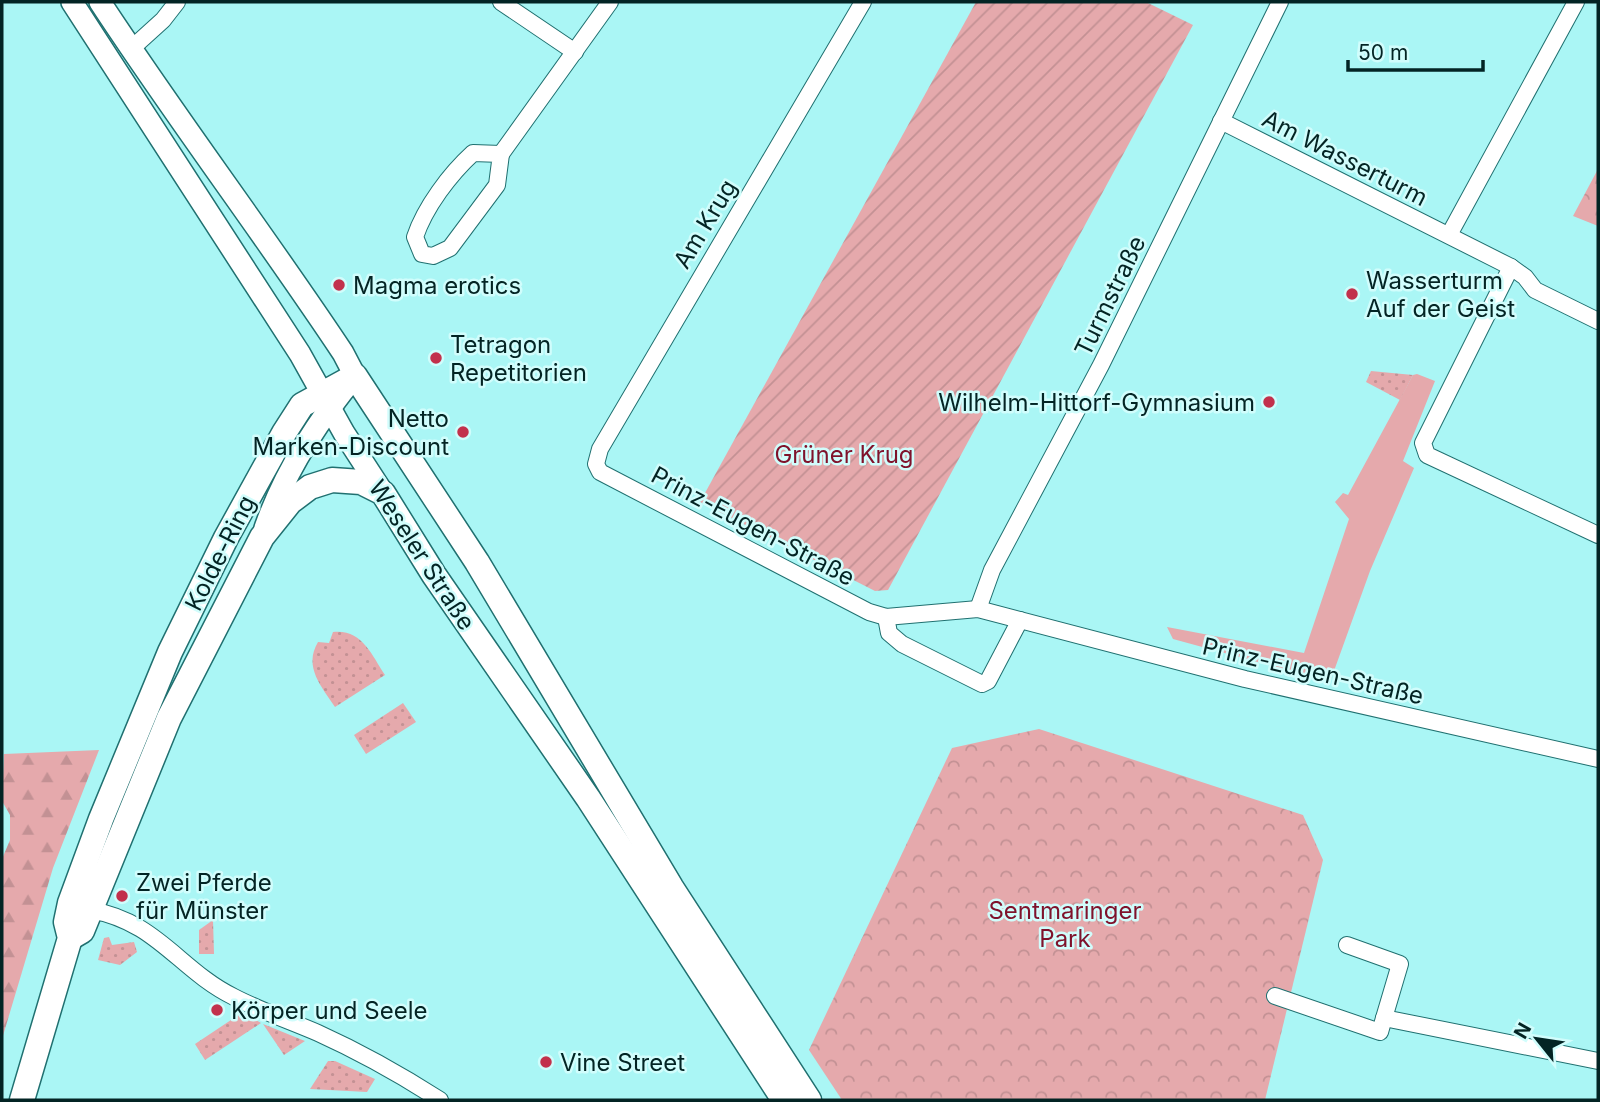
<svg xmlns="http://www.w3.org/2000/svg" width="1600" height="1102" font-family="Inter,sans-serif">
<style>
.grass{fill:url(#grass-dots)}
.forest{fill:url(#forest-firs)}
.park{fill:url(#park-crowns)}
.garden{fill:url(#garden-furrows)}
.pitch{fill:#e5a9ac}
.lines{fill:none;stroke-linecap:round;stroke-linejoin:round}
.minor-casing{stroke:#207070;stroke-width:18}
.secondary-casing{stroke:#207070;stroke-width:24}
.primary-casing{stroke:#207070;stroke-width:27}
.minor{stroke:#fff;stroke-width:16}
.secondary{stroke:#fff;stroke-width:21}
.primary{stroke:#fff;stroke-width:24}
.poi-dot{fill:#c2314c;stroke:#d1fdfc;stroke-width:2.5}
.labels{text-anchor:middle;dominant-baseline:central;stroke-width:5;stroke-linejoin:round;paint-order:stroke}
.street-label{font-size:24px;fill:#032424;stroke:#d1fdfc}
.poi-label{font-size:24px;fill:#032424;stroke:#d1fdfc;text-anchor:start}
.park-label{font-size:24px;fill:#7f122b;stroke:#d1fdfc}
</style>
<defs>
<pattern id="grass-dots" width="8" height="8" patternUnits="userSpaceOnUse" patternTransform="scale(1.75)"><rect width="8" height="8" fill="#e5a9ac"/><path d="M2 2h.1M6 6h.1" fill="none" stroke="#c39194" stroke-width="1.8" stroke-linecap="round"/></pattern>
<pattern id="forest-firs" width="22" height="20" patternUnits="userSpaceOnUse" patternTransform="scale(1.75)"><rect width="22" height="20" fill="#e5a9ac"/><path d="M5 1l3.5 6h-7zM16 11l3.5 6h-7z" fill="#c39194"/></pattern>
<pattern id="park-crowns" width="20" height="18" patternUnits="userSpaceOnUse" patternTransform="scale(1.75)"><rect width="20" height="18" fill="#e5a9ac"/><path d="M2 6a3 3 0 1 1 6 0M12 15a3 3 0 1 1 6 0" fill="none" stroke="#c39194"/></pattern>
<pattern id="garden-furrows" width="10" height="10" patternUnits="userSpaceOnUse" patternTransform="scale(1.75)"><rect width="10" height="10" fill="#e5a9ac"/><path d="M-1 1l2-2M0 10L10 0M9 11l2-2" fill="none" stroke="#c39194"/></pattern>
</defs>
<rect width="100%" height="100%" fill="#aaf6f5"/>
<!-- grass -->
<g class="grass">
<polygon points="1371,371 1413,375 1400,400 1366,382"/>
<path d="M333,632C362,629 371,654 385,675L335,707C322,687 303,667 318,642L329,643Z"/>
<polygon points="403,703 416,722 366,754 354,735"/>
<polygon points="213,920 214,954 199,954 199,930"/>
<polygon points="109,937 112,945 134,942 137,952 120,965 98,960 104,938"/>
<polygon points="243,1012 261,1023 205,1060 195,1044"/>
<polygon points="263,1024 305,1041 284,1055"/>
<polygon points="328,1061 335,1061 375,1079 367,1092 310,1089"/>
</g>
<!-- forest -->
<polygon class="forest" points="99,750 53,868 2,1039 2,859 10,840 10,815 2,801 4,754"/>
<!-- park -->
<g class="park">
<polygon points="1598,169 1598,226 1573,216"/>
<polygon points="1039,729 1303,815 1323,860 1265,1100 842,1100 809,1050 952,748"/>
</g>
<!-- garden -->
<polygon class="garden" points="976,2 1146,2 1193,25 888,590 875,591 700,502"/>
<!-- pitch -->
<polygon class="pitch" points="1417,374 1435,381 1403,461 1414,468 1370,571 1330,682 1173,639 1167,627 1304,653 1349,519 1335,502 1343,493 1348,495 1413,375"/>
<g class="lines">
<!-- minor casing -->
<g class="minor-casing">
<g id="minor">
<polyline points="501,2 575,52"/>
<polyline points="863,2 600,449 596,464 600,472 869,612 886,617 978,609 1245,679 1598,759"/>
<polyline points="131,49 163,20 177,2"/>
<polyline points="1221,121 1511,267 1525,277 1535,290 1598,321"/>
<path d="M473,153L501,154L497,185L450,248L433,256L422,254L415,237C425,207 450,174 473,153Z"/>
<polyline points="501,154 610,2"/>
<polyline points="1449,235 1576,2"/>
<polyline points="1511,267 1423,443 1427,455 1598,535"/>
<polyline points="978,609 992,570 1101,365 1280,2"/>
<polyline points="886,617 889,633 902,644 982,684 988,681 1020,620"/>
<path d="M90,910C157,921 179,970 234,997C261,1011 290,1021 318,1033C360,1052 401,1075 440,1100"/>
<polyline points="1347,945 1400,964 1384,1018"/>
<polyline points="1275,996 1380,1032 1384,1018 1598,1061"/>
</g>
</g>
<!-- secondary casing -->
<g class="secondary-casing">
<g id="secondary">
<polyline points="72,2 300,354 344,433 383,493"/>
<path d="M100,2C178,121 264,234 343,353L355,376C316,423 285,471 265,528"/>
</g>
</g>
<!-- primary casing -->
<g class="primary-casing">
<g id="primary">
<polyline points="70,938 82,931 169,718 262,537 290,502 310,487 332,480 361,482 383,493 434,575 588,798 784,1100"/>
<polyline points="22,1100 70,938 66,922 70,903 101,819 170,652 226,538 284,433 302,405 355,376 477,562 671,887 809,1100"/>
</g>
</g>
<!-- minor -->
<use href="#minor" class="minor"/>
<!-- secondary -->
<use href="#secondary" class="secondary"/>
<!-- primary -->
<use href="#primary" class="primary"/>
</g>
<!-- markers -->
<g class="poi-dot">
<circle cx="339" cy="285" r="7"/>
<circle cx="1352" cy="294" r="7"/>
<circle cx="436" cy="358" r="7"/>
<circle cx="1269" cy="402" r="7"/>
<circle cx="463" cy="432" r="7"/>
<circle cx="122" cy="896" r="7"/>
<circle cx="217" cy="1010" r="7"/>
<circle cx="546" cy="1062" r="7"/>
</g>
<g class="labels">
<!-- street labels -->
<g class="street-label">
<text transform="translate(1345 158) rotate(27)">Am Wasserturm</text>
<text transform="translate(705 224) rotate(-59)">Am Krug</text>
<text transform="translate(1110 296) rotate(-64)">Turmstraße</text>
<text transform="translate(753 526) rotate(28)">Prinz-Eugen-Straße</text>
<text transform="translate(220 553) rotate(-63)">Kolde-Ring</text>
<text transform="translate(422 555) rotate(57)">Weseler Straße</text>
<text transform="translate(1313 671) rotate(13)">Prinz-Eugen-Straße</text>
</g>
<!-- poi labels -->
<g class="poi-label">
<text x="1366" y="280">Wasserturm<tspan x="1366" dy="28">Auf der Geist</tspan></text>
<text x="353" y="285">Magma erotics</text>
<text x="450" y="344">Tetragon<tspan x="450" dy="28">Repetitorien</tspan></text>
<text x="1255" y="402" text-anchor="end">Wilhelm-Hittorf-Gymnasium</text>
<text x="449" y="418" text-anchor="end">Netto<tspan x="449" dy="28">Marken-Discount</tspan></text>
<text x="136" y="882">Zwei Pferde<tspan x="136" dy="28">für Münster</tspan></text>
<text x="231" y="1010">Körper und Seele</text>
<text x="560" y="1062">Vine Street</text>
</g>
<!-- park labels -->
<g class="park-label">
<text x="844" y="454">Grüner Krug</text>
<text x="1065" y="910">Sentmaringer<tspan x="1065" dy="28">Park</tspan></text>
</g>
</g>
<!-- border -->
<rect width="1600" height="1102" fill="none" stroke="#032424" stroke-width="7"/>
<!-- north arrow -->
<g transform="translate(1537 1039) rotate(300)" stroke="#d1fdfc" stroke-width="5" paint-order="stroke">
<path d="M0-5L12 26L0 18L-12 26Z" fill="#032424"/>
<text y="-10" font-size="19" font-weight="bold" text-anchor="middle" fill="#032424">N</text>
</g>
<!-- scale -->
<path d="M1348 60v10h135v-10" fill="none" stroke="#032424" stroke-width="3.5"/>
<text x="1358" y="60" font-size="21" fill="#032424" stroke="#d1fdfc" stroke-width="5" paint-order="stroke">50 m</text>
</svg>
